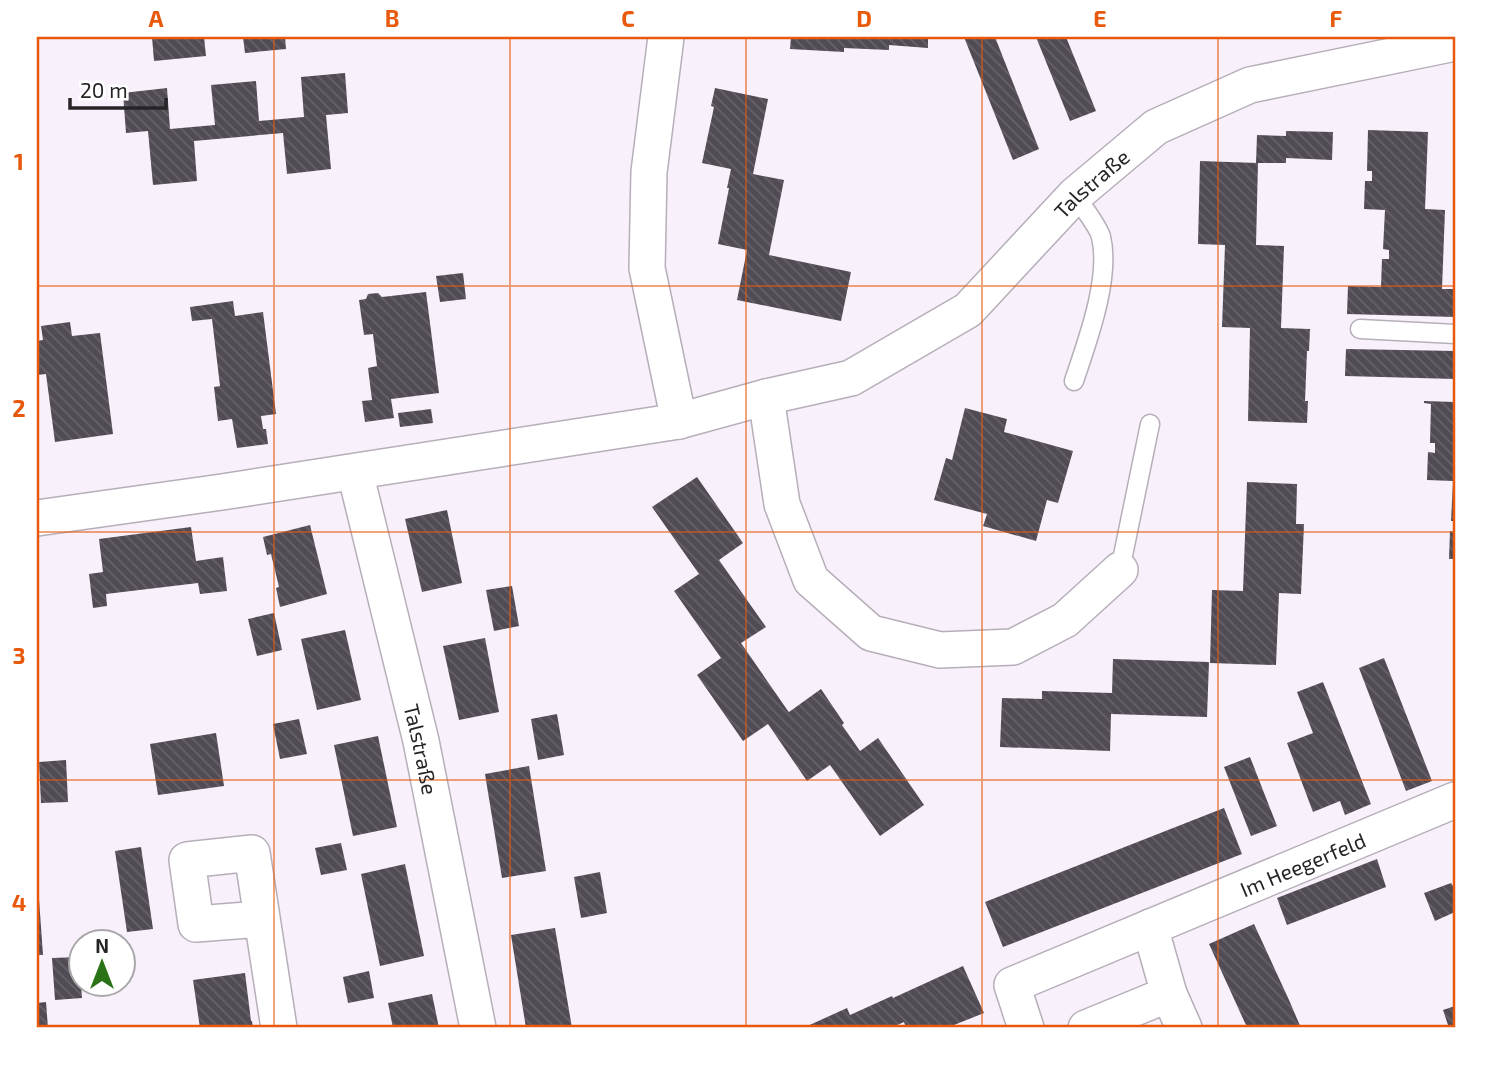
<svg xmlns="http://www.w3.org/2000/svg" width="1492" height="1065" font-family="'Exo 2',sans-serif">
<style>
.building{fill:url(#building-back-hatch)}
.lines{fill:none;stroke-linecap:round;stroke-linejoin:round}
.lane-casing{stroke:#b6afb9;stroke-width:21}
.street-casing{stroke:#b6afb9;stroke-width:38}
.lane{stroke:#fff;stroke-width:18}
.street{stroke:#fff;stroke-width:35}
.grid{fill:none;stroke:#e8590c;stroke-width:2;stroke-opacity:0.55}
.labels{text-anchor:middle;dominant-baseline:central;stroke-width:7;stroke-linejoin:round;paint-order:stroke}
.street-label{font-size:21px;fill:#272428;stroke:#fff}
.neatline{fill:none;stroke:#e8590c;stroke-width:2.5}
.grid-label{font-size:23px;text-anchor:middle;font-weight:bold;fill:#e8590c}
</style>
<defs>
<pattern id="building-back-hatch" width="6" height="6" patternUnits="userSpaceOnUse" patternTransform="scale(1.75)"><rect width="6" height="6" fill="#514b54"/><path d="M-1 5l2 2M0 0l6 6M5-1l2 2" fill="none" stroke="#676269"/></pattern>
</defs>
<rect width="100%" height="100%" fill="#f8f0fb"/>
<!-- building -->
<g class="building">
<polygon points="152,37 204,37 206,56 154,61"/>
<polygon points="243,37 285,37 286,49 245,53"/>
<polygon points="791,37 928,37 928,48 889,45 889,50 844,48 844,52 790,49"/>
<polygon points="964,37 995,37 1039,149 1013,160"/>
<polygon points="1036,37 1066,37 1096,111 1070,121"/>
<polygon points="345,73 348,113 326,115 331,169 287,174 283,133 194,141 197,181 153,185 148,131 126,133 123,93 167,88 170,129 215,125 211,85 256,81 259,121 304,117 301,77"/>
<polygon points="715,88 768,99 753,174 784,180 769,255 851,272 841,321 737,300 747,250 718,244 729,188 727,188 731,169 702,163 714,107 711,106"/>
<polygon points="1368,130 1428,132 1425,209 1445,210 1442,289 1455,289 1455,317 1347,314 1348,286 1381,287 1382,259 1389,259 1389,250 1383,249 1385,210 1364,209 1365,181 1372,181 1372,171 1367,171"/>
<polygon points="1286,131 1333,132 1332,160 1286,158 1286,163 1256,163 1257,135 1286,136"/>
<polygon points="1200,161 1258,163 1256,245 1284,246 1281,328 1310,329 1309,351 1307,351 1305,401 1308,401 1307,423 1248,421 1250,328 1222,327 1225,245 1198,244"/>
<polygon points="463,273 466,299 440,302 436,276"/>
<polygon points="426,292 439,393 391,399 394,418 365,422 362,401 372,400 368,368 377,366 373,334 364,335 359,300 366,299 368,294 378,293 382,297"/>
<polygon points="233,301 235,316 263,312 276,414 261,416 263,429 266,429 268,444 237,448 232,419 218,421 214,387 220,386 212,319 192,321 190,307"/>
<polygon points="70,322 72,336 100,333 113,434 55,442 46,374 37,375 37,341 43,340 41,326"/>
<polygon points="1346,349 1455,351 1455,379 1345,376"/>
<polygon points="1424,401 1455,402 1455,480 1453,481 1427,480 1428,452 1435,453 1435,443 1430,443 1431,404 1424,403"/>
<polygon points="965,408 1007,419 1004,432 1073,451 1058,503 1047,500 1036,541 983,526 987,514 934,500 946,458 952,460"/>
<polygon points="431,409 433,423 400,427 398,413"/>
<polygon points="697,477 743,543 719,560 766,627 741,643 788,711 789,712 821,689 844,723 842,725 860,751 878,738 924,805 880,836 830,765 807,781 768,724 743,741 697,675 721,658 674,591 699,574 652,507"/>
<polygon points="1453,481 1455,482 1455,521 1451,521"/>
<polygon points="1247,482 1297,484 1296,524 1304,524 1301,594 1279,593 1276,665 1210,663 1212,590 1243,591"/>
<polygon points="447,510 462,583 422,592 405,519"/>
<polygon points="310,525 327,594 280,607 276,588 279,587 271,554 267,555 263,537"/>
<polygon points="191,527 196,561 223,557 227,591 200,594 198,583 106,594 107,606 93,608 89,574 103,572 99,539"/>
<polygon points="1450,531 1455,532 1455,559 1449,559"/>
<polygon points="512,586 519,626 494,631 486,590"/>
<polygon points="274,613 282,650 257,656 248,619"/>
<polygon points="345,630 361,700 317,710 301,639"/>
<polygon points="485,638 499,712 459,720 443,646"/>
<polygon points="1384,658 1432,781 1406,791 1359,668"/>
<polygon points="1113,659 1209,662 1207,717 1111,714 1110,751 1000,747 1002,698 1042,699 1042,691 1112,693"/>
<polygon points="1323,682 1371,804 1345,815 1340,801 1313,812 1287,743 1313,733 1297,692"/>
<polygon points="557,714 564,755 538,760 531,719"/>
<polygon points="299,719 307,754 280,759 273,724"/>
<polygon points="216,733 224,786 158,795 150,744"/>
<polygon points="378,736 397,827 353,836 334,745"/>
<polygon points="1250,757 1277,826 1251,836 1224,767"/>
<polygon points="66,760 68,802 41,803 39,762"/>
<polygon points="529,766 546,871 502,878 485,774"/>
<polygon points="1224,808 1242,854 1003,947 985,902"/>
<polygon points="341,843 347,870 321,875 315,848"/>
<polygon points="141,847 153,929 127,932 115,851"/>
<polygon points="1377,859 1386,887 1287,925 1277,898"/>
<polygon points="405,864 424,956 380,966 361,874"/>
<polygon points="600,872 607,913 581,918 574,877"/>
<polygon points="1451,883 1453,886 1455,885 1455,912 1435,921 1424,893"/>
<polygon points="37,899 39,899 43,955 37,955"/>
<polygon points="1254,924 1289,1000 1301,1028 1248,1028 1245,1023 1209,944"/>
<polygon points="555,928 572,1028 526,1028 511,935"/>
<polygon points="79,957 82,998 55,1000 52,958"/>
<polygon points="963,966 984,1013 954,1025 955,1027 951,1028 906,1028 904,1022 891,1028 803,1028 847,1008 850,1015 892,996 893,998"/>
<polygon points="369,971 374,998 348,1003 343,977"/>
<polygon points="245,973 251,1021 252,1021 253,1028 200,1028 193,980"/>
<polygon points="432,994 439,1028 393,1028 388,1003"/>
<polygon points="46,1002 48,1028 37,1028 37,1003"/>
<polygon points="1455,1006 1455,1028 1449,1028 1443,1010"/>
</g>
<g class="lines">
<!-- lane casing -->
<g class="lane-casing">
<g id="lane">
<polyline points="1360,329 1455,334"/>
<path d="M1074,381C1087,342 1111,278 1101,237C1099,227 1081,205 1075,195"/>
<polyline points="1120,570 1150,424"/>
</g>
</g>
<!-- street casing -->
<g class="street-casing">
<g id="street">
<polyline points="666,37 649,172 647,268 679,421"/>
<polyline points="766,397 782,504 811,580 871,633 940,650 1013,647 1065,620 1120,570"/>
<path id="s1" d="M355,472L421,741L478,1028"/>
<path id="s2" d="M37,518L222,492L679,421L766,397L851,378L968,310L1075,195L1156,127L1250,85L1455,43"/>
<polyline points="261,919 196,924 187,860 252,853 279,1028"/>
<polyline points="1169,994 1184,1028"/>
<path id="s3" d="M1026,1028L1012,985L1455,800"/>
<polyline points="1086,1028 1169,994 1150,927"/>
</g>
</g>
<!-- lane -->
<use href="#lane" class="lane"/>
<!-- street -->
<use href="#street" class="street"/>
</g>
<!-- grid -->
<path class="grid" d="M274,37V1028M510,37V1028M746,37V1028M982,37V1028M1218,37V1028M37,286H1455M37,532H1455M37,780H1455"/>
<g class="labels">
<!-- street labels -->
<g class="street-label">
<text stroke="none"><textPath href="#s2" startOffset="1139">Talstraße</textPath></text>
<text stroke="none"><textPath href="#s1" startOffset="285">Talstraße</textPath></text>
<text stroke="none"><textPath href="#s3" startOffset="360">Im Heegerfeld</textPath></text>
</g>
</g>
<!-- border -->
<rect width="1492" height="1065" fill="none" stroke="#ffffff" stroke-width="77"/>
<!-- north arrow -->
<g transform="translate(102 963)"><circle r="33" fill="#ffffff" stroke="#a9a7a9" stroke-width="2"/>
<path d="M0-5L12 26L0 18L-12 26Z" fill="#297216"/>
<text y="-10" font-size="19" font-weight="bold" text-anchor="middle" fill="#272428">N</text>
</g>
<!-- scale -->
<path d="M70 98v10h96v-10" fill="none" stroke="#272428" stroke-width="3.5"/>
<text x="80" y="98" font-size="21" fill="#272428" stroke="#ffffff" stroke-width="5" paint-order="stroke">20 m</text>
<rect x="38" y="38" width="1416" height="988" class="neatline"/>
<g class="grid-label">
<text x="156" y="27">A</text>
<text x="392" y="27">B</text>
<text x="628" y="27">C</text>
<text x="864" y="27">D</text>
<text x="1100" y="27">E</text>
<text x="1336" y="27">F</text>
<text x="19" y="170">1</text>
<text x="19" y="417">2</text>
<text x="19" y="664">3</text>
<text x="19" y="911">4</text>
</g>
</svg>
